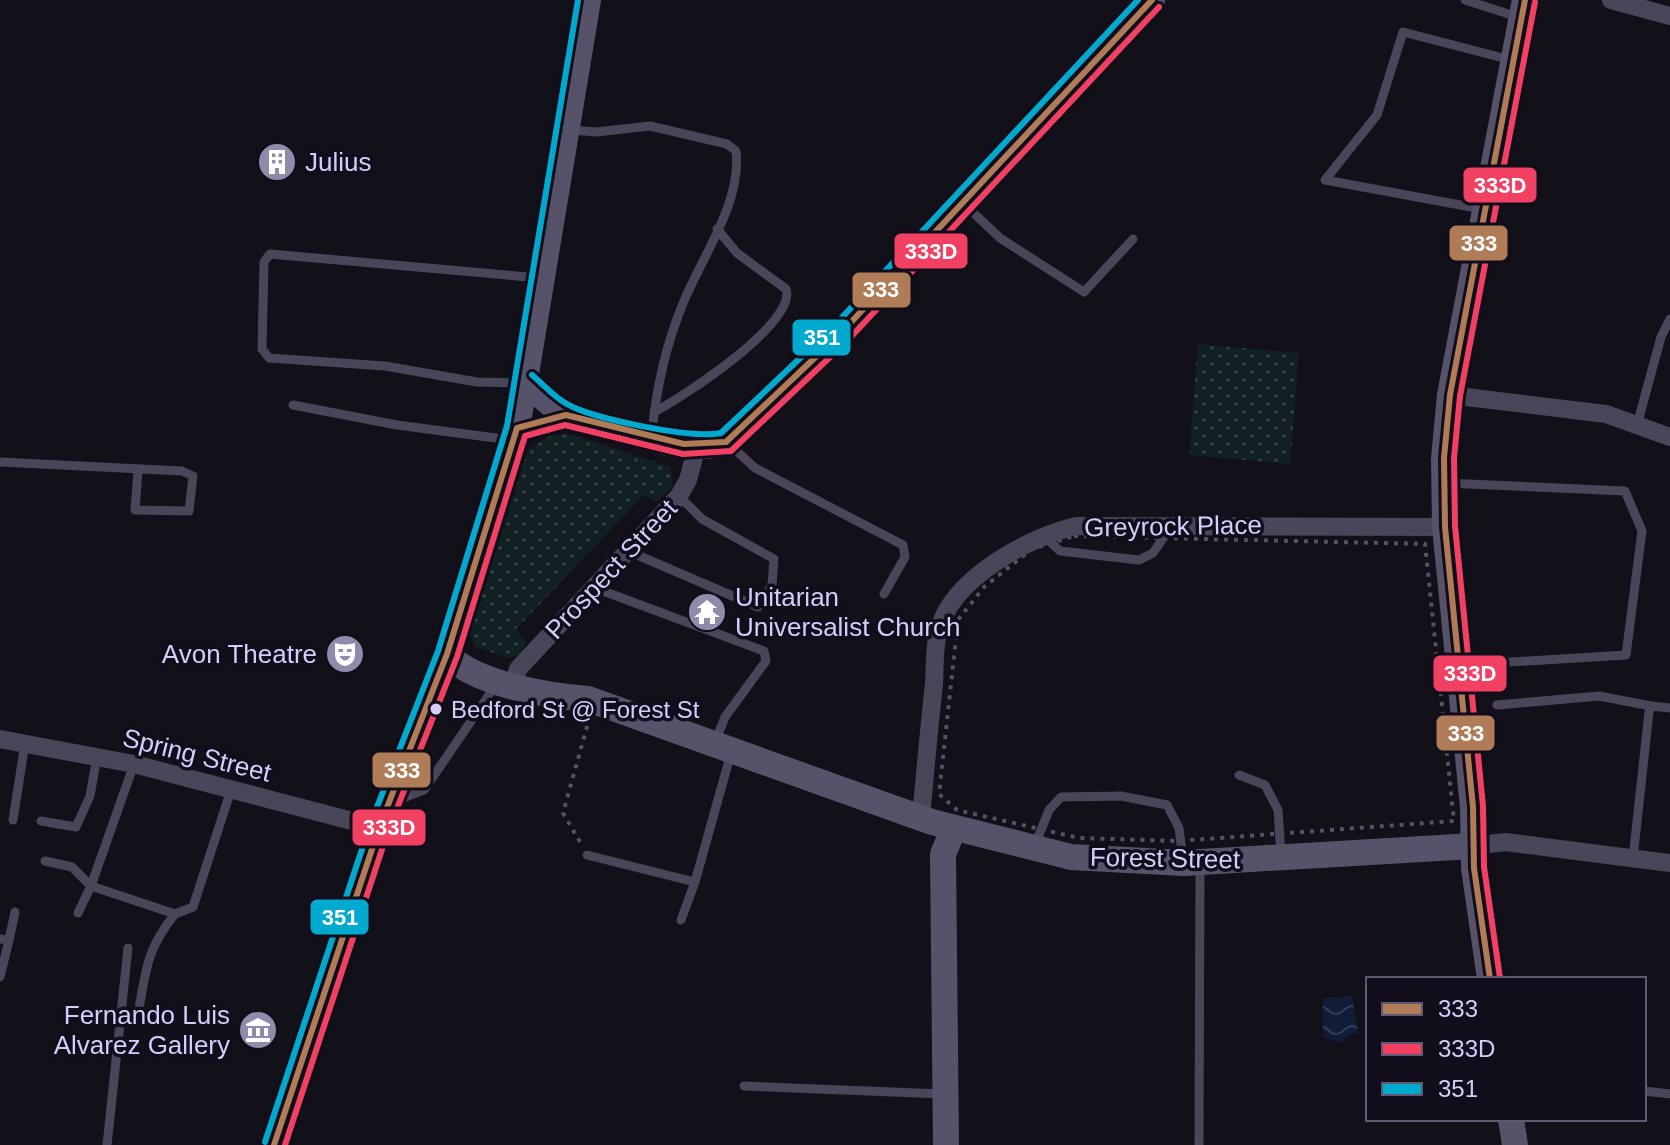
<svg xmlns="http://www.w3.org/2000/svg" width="1670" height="1145" font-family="Helvetica,sans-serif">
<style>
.park{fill:url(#park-dots)}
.water{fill:url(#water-waves)}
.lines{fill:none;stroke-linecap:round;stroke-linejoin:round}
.path{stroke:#4c5763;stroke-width:4;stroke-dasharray:4 6;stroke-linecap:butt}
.lane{stroke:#484658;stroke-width:9}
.street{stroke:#484658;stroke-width:18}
.secondary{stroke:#55526a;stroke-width:26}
.bus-1-casing{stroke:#110d1b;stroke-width:12}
.bus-2-casing{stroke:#110d1b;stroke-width:12}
.bus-3-casing{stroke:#110d1b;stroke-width:12}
.bus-1{stroke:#b07c57;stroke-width:6}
.bus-2{stroke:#f24062;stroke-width:6}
.bus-3{stroke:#00a9ce;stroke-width:6}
.bus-dot{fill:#d6ccfa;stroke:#110d1b;stroke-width:3}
.labels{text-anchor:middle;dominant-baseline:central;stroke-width:7;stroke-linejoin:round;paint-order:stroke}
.bus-label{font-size:24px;fill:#d6ccfa;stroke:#110d1b;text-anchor:start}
.poi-label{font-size:26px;fill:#d6ccfa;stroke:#110d1b;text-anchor:start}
.street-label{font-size:26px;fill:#d6ccfa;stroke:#110d1b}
.line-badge{stroke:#110d1b;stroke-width:3}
.badge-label{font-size:22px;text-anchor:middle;font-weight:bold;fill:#fff}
</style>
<defs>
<pattern id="park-dots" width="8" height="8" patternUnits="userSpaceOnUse" patternTransform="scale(2)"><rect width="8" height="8" fill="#112022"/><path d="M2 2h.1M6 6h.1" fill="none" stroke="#333f43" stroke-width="1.8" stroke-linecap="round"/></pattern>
<pattern id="water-waves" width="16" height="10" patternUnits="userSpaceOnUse" patternTransform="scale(2)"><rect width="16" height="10" fill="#111d38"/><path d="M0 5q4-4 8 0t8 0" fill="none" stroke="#333d56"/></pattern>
</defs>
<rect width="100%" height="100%" fill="#121018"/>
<!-- park -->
<g class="park">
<polygon points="1198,344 1299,353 1290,464 1189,455"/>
<polygon points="570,434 670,467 673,486 656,502 644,495 515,630 527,641 520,655 508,658 476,647 469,633 528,450 551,435"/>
</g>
<!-- water -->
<polygon class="water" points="1352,996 1358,1034 1351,1034 1341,1043 1323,1037 1323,998"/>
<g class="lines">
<!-- path -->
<g class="path">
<polygon points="1074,536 1425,544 1454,821 1178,841 1079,838 957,810 939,794 958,620 984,587 1032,549"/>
<polyline points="580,842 563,813 588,723"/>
</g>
<!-- lane -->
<g class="lane">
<polyline points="1465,0 1518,17"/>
<path d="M571,130L596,132L650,126L727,144L736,151C742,202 703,255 684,301C666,344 656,389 652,434"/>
<polyline points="964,204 1000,238 1084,292 1133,239"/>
<polyline points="1482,209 1325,180 1377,115 1403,32 1511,60"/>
<polyline points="524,383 477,382 385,366 269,358 262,349 264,262 270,254 540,278"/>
<polyline points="293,405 397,425 511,440"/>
<path d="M654,412C682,398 798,322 786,289L737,253L717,229"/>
<polyline points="1637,425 1661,337 1670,319"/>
<polyline points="729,444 755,468 903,545 905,557 884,594"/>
<polyline points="0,462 182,471 193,476 189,511 135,510 138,471"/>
<polyline points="1445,483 1625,491 1642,531 1626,655 1461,665"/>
<polyline points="1045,537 1060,551 1139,560 1153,553 1172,525"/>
<polyline points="628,551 758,607 772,585 774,559 702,519 679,496"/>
<polyline points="595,588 764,651 766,661 725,717 715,742"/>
<polyline points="1497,705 1599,696 1651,706"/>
<polyline points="134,764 91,886 175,914 193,907 231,790"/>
<polyline points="1239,775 1265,785 1278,810 1281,855"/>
<polyline points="395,801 424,790 495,686"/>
<polyline points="13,820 25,743"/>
<polyline points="41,821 76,827 90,796 97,757"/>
<polyline points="1035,845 1049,810 1061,797 1121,796 1167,805 1179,828 1183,860"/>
<polyline points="587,855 695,882 731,753"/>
<polyline points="1633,858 1649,712 1651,706 1670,708"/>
<polyline points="45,861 72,867 91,886 78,913"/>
<polyline points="681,920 695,882"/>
<polyline points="0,939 9,940 0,977"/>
<polyline points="9,940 15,912"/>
<path d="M139,1009C146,968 148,947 175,914"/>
<polyline points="744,1086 942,1094"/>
<polyline points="1644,1091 1670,1094"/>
<polyline points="107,1145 128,948"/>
<polyline points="1199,1145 1200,864"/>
</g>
<!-- street -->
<g class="street">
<polyline points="1611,0 1670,16"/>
<polyline points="1450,395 1606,414 1670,437"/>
<polyline points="513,685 518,669 679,496 688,480 697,446"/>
<polyline points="0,739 134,764 379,828"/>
<path d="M921,818C925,773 929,728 934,684C935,666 934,645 939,629C953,578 1029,537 1076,526L1445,527"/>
<polyline points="1473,846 1505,842 1670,863"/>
</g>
<!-- secondary -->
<g class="secondary">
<polyline points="526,383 563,414 667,443 708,446 726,442 841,333 1152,0"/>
<path d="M447,654C474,684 548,696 588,699L932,822L1071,857L1184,863L1473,846"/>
<polyline points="1490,979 1474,868 1473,807 1445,527 1444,458 1450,395 1525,0"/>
<polyline points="1511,1119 1515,1145"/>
<polyline points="274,1145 379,828 447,654 517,428 588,0"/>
<polyline points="946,1145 943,854 954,828"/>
</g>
<!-- bus-1 casing -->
<g class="bus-1-casing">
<g id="bus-1">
<polyline points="1490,979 1474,868 1473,807 1445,527 1444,458 1450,395 1525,0"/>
<polyline points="274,1145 379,828 447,654 517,428 566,415 684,444 726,442 841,333 1152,0"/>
</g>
</g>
<!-- bus-2 casing -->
<g class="bus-2-casing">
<g id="bus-2">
<polyline points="1500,978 1484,867 1483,806 1455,526 1454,458 1460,396 1535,2"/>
<polyline points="285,1145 388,831 457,657 525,436 565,425 683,454 731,451 848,340 1159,7"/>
</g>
</g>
<!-- bus-3 casing -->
<g class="bus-3-casing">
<g id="bus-3">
<path d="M532,375C543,384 554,397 567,404C592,419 692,439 721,433L834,326L1138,0"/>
<polyline points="265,1142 370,825 438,651 507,426 578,0"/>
</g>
</g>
<!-- bus-1 -->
<use href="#bus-1" class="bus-1"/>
<!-- bus-2 -->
<use href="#bus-2" class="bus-2"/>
<!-- bus-3 -->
<use href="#bus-3" class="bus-3"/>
</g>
<!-- icons -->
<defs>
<g id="building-disc" transform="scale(2)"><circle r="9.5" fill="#918aab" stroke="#110d1b"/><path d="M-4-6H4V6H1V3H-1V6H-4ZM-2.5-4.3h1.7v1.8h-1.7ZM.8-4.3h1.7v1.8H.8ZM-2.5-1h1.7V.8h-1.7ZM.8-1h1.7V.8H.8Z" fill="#fff"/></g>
<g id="temple-disc" transform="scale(2)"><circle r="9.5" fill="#918aab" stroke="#110d1b"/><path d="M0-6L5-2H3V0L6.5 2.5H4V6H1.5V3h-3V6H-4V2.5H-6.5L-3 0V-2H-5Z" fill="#fff"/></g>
<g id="theatre-disc" transform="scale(2)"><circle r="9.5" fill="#918aab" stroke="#110d1b"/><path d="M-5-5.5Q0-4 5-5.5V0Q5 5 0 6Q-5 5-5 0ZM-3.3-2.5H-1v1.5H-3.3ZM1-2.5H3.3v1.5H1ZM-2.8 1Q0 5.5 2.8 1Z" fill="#fff"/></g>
<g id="museum-disc" transform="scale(2)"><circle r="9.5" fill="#918aab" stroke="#110d1b"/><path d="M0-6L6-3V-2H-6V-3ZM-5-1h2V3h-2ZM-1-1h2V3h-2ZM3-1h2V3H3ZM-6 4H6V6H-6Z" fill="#fff"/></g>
</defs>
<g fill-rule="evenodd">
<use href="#building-disc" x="277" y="162"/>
<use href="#temple-disc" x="707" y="612"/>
<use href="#theatre-disc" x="345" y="654"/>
<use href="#museum-disc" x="258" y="1030"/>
</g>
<!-- markers -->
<circle class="bus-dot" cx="436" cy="709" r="7"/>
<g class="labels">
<!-- bus labels -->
<g class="bus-label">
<text x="451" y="709">Bedford St @ Forest St</text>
</g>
<!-- poi labels -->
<g class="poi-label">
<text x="305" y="162">Julius</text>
<text x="735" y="597">Unitarian<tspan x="735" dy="30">Universalist Church</tspan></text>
<text x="317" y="654" text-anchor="end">Avon Theatre</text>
<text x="230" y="1015" text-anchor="end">Fernando Luis<tspan x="230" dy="30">Alvarez Gallery</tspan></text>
</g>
<!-- street labels -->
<g class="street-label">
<text transform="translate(1173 526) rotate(-1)">Greyrock Place</text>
<text transform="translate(611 569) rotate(-47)">Prospect Street</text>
<text transform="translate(197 755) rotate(14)">Spring Street</text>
<text transform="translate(1165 858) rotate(1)">Forest Street</text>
</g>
</g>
<g class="line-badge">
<rect x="1462" y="166" width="76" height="38" rx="8" fill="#f24062"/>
<rect x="1448" y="224" width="61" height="38" rx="8" fill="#b07c57"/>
<rect x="893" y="232" width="76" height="38" rx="8" fill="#f24062"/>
<rect x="851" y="271" width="61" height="38" rx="8" fill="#b07c57"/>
<rect x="791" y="318" width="61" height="39" rx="8" fill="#00a9ce"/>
<rect x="1432" y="654" width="76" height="39" rx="8" fill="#f24062"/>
<rect x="1435" y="714" width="61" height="38" rx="8" fill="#b07c57"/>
<rect x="371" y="751" width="61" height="38" rx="8" fill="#b07c57"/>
<rect x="351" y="808" width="76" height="39" rx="8" fill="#f24062"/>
<rect x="309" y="898" width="61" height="38" rx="8" fill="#00a9ce"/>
</g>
<g class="badge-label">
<text x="1500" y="193">333D</text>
<text x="1479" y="251">333</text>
<text x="931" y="259">333D</text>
<text x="881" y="297">333</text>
<text x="822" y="345">351</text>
<text x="1470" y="681">333D</text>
<text x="1466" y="741">333</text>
<text x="402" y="778">333</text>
<text x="389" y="835">333D</text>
<text x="340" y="925">351</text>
</g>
<!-- legend -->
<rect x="1366" y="977" width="280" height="144" fill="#110d1b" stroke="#605974" stroke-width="2"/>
<rect x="1382" y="1003" width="40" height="12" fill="#b07c57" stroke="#605974" stroke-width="2"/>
<text x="1438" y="1017" font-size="24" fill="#d6ccfa">333</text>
<rect x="1382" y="1043" width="40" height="12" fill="#f24062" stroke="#605974" stroke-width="2"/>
<text x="1438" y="1057" font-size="24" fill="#d6ccfa">333D</text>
<rect x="1382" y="1083" width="40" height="12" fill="#00a9ce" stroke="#605974" stroke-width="2"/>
<text x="1438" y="1097" font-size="24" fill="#d6ccfa">351</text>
</svg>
